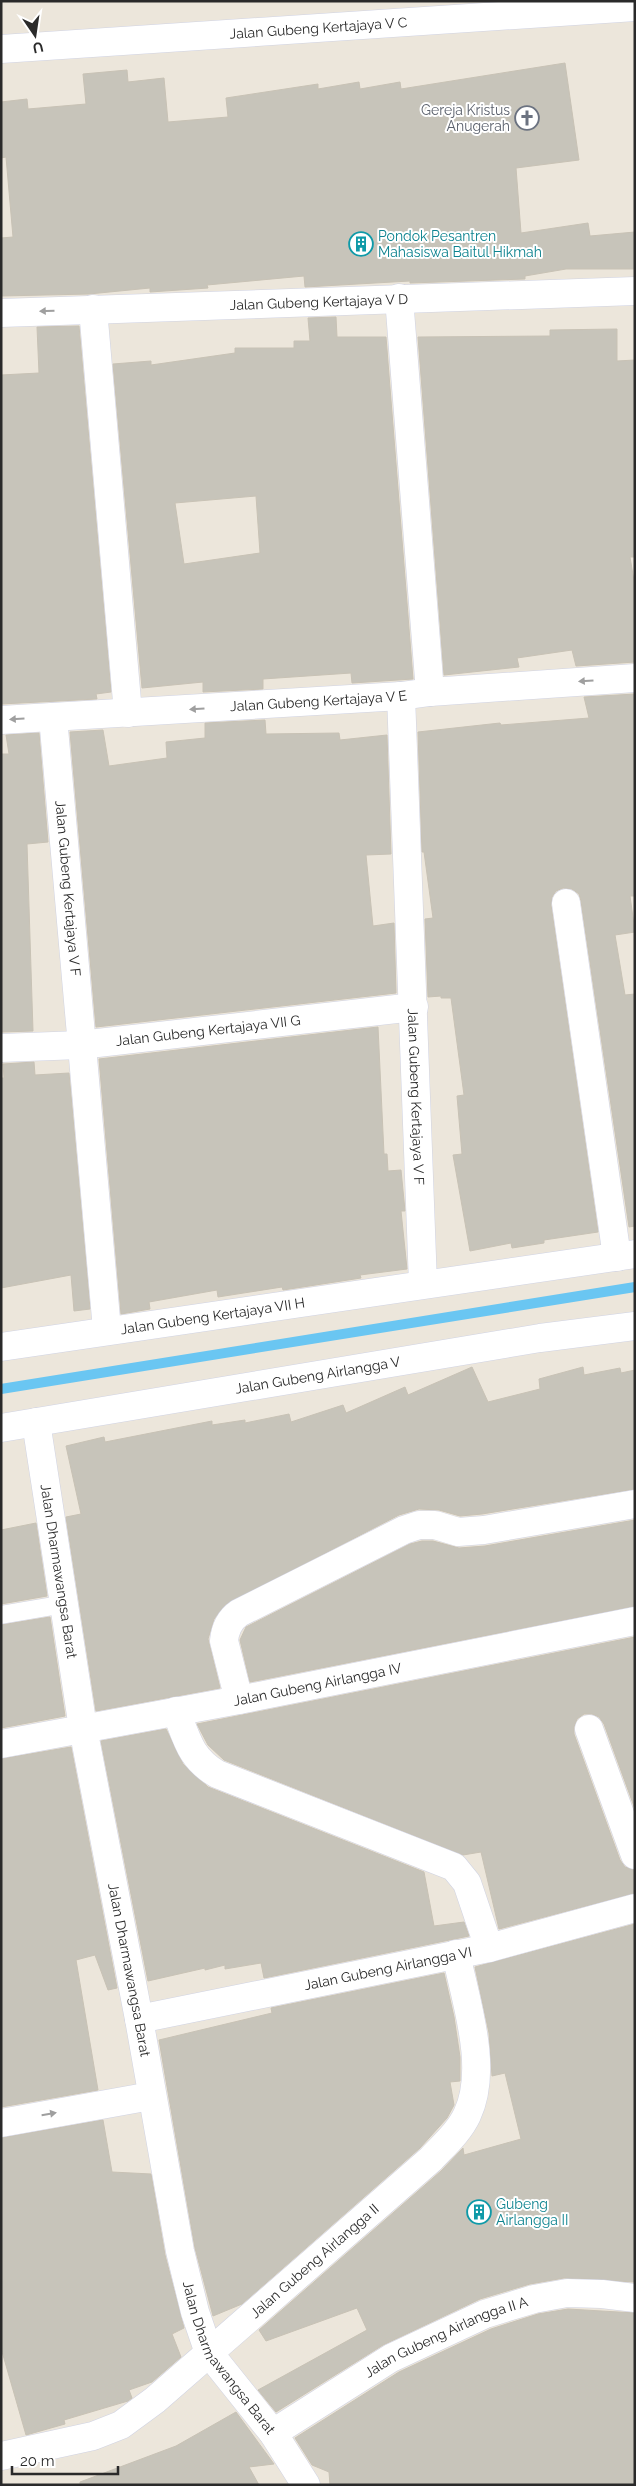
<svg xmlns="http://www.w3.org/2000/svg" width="636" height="2486" font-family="Raleway,sans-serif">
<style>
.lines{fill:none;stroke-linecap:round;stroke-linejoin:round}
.stream{stroke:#6ac6f2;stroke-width:10}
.building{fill:#c7c4ba;stroke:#c8c2b5;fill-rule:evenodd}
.lane-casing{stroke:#d0d3e3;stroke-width:19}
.street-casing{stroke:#d0d3e3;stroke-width:29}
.lane{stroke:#fff;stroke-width:18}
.street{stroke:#fff;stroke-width:28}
.oneway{fill:#9f9f9f}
.labels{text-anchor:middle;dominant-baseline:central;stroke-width:4;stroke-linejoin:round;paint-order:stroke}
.street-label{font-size:14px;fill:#2a2a2a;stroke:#fff}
.worship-label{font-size:14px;fill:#5b616d;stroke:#fff;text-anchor:end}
.culture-label{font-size:14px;fill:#0d838f;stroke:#fff;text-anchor:start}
</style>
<rect width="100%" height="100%" fill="#ece6db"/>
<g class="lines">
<!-- stream -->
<polyline class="stream" points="1,1389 635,1287"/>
</g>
<!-- building -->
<g class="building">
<polygon points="565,63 579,160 516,168 521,233 588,223 590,236 635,232 635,269 566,269 525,276 525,279 410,283 410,281 305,287 304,276 207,285 208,288 150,292 150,288 89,294 1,296 1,238 13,237 6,157 1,158 1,102 27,99 28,109 86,104 83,74 127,70 128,82 164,78 168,122 228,117 226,98 318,84 318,89 359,82 360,89 400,82 401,89"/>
<path d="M336,317L337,337H386L413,679L352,683L351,673L263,679V689L203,692V682L142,688L113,364L151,361V365L235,353V348H294V341H310L308,318ZM256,496L260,553L184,564L175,503Z"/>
<polygon points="79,326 111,692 96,694 97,699 1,704 1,375 39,373 37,327"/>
<polygon points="617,329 617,361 635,360 635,557 630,557 635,587 635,662 576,666 572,650 517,658 519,667 444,675 418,337 550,336 550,330"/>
<polygon points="635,694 635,896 630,896 635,932 615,935 625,995 635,994 635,1226 629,1227 581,901 579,894 572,889 563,888 556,891 552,897 551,905 598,1232 544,1240 544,1243 512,1248 511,1243 470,1251 453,1155 462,1154 457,1096 464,1095 451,998 441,998 441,996 428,997 425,919 433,918 424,852 422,852 418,732 500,723 501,725 589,718 584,697"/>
<polygon points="265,720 266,734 339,733 340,740 387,735 391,854 366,855 373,926 394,923 396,993 96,1027 70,732 103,730 109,766 167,758 166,742 205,738 205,723"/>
<polygon points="39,733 48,842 27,844 33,1031 2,1032 1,754 9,754 6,735"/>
<polygon points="378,1027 384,1154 387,1154 388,1171 401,1170 405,1211 401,1211 407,1269 360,1275 361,1278 283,1290 282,1287 218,1297 217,1290 149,1302 150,1309 121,1314 99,1059"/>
<polygon points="34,1062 35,1075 69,1073 90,1309 74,1311 71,1275 1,1288 1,1078 4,1078 3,1064"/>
<polygon points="472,1367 488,1402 540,1389 539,1379 583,1367 584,1375 620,1368 621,1373 635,1370 635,1489 482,1514 460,1516 439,1510 419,1509 399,1515 225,1605 214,1619 208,1639 220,1688 96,1711 66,1517 81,1514 66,1446 104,1437 105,1442 212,1421 212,1425 245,1420 245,1423 289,1414 291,1422 343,1405 346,1413 405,1387 408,1395"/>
<polygon points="635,1520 635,1606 250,1682 240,1640 246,1627 410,1544 422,1541 433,1541 459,1548 485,1546"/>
<polygon points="36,1523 47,1596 1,1604 1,1530"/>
<polygon points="50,1617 65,1716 1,1728 1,1625"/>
<polygon points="635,1637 635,1809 604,1724 599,1717 592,1714 584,1714 577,1719 574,1727 574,1734 620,1860 625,1867 635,1870 635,1893 499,1929 481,1852 463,1855 224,1760 208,1745 197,1724"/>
<polygon points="166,1729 183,1764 208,1787 424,1872 434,1926 464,1922 469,1936 264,1978 261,1963 225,1969 225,1965 205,1970 205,1968 148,1981 101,1741"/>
<polygon points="71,1747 117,1988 108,1990 95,1955 76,1960 98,2090 1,2107 1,1759"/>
<polygon points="635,1924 635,2282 564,2278 530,2284 480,2299 383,2345 276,2412 258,2390 367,2330 357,2308 266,2341 259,2330 441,2171 463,2148 464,2155 521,2139 505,2073 492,2076 489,2033 475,1967"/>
<polygon points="444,1973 454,2017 460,2057 460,2081 450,2082 454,2105 447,2118 420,2148 242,2304 213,2316 195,2248 159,2040 272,2013 271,2008"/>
<polygon points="103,2120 112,2172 151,2174 165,2255 184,2328 172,2334 181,2357 152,2382 129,2390 132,2398 128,2401 64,2420 65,2424 26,2435 1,2348 1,2138"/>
<polygon points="568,2309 635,2313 635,2485 330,2485 329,2472 312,2465 295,2438 399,2372 491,2329 538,2314"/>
<polygon points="236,2412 274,2464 249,2467 259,2485 80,2485 80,2482 176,2446"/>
</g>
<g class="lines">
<!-- lane casing -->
<g class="lane-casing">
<polyline id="lane" points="1,1615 65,1604"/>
</g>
<!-- street casing -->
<g class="street-casing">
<g id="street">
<path id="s1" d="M1,49L635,7"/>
<polyline points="399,298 430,692"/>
<polyline points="93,309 128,713"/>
<path id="s2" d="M1,313L635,291"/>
<path id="s3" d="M401,696L423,1284"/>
<path id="s4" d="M53,717L107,1330"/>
<path id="s5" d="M1,720L401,696L430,692L635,678"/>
<polyline points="566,903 617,1257"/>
<path id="s6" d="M1,1048L80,1045L414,1007"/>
<path id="s7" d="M1,1347L635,1254"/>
<path id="s8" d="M36,1422L83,1728L139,2019L180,2251L195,2312L209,2353L273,2433L306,2485"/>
<path id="s9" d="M1,1428L540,1338L635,1326"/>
<path d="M239,1700L224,1641C225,1629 229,1620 239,1613L404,1530L419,1525H435L458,1532L484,1530L635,1504"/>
<path d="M176,1711C187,1739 190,1758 217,1774L454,1867L467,1883L489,1948"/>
<polyline points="589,1729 635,1855"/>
<path id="s10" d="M1,1744L239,1700L635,1621"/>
<path id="s11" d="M139,2019L489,1948L635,1908"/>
<polyline points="1,2123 151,2096"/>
<path id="s12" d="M273,2433L391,2358L485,2314L534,2299L567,2293L602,2294L635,2298"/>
<path id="s13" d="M1,2456L93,2436L121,2425L155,2400L431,2159C444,2145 459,2132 467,2115C489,2069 466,2002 456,1954"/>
</g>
</g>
<!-- lane -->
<use href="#lane" class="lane"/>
<!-- street -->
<use href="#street" class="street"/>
</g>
<!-- one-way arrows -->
<defs><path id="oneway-solid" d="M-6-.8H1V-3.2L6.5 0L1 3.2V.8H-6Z" transform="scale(1.25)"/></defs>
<g class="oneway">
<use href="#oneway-solid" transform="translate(47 311) rotate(178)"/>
<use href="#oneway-solid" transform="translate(586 681) rotate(176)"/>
<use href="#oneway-solid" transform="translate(197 709) rotate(176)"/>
<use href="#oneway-solid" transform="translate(17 719) rotate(177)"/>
<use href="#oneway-solid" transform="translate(49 2114) rotate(-10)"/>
</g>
<!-- icons -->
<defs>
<g id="church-ring" transform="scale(1.25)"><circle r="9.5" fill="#fff" stroke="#6b7280" stroke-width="1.5"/><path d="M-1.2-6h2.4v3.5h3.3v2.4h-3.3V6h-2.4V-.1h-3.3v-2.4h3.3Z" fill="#6b7280"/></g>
<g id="building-ring" transform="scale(1.25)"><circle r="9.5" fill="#fff" stroke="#0f9aa8" stroke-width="1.5"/><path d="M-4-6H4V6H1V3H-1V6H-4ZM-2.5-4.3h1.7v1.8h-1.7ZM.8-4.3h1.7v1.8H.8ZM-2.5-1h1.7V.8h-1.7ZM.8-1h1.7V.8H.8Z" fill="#0f9aa8"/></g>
</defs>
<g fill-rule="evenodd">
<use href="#church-ring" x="527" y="118"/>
<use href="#building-ring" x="361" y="244"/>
<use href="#building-ring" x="479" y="2212"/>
</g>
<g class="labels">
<!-- street labels -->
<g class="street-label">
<text stroke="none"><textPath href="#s1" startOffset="318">Jalan Gubeng Kertajaya V C</textPath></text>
<text stroke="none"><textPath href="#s2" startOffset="318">Jalan Gubeng Kertajaya V D</textPath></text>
<text stroke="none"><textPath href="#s5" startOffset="318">Jalan Gubeng Kertajaya V E</textPath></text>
<text stroke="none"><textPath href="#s4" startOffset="172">Jalan Gubeng Kertajaya V F</textPath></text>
<text stroke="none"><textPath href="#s6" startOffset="208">Jalan Gubeng Kertajaya VII G</textPath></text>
<text stroke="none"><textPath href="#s3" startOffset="401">Jalan Gubeng Kertajaya V F</textPath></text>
<text stroke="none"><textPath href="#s7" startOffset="214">Jalan Gubeng Kertajaya VII H</textPath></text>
<text stroke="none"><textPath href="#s9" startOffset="321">Jalan Gubeng Airlangga V</textPath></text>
<text stroke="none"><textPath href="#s8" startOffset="151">Jalan Dharmawangsa Barat</textPath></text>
<text stroke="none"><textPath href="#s10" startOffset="322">Jalan Gubeng Airlangga IV</textPath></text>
<text stroke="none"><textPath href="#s11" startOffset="254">Jalan Gubeng Airlangga VI</textPath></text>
<text stroke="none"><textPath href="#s8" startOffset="556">Jalan Dharmawangsa Barat</textPath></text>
<text stroke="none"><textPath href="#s13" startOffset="378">Jalan Gubeng Airlangga II</textPath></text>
<text stroke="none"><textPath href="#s12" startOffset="199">Jalan Gubeng Airlangga II A</textPath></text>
<text stroke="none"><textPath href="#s8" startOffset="961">Jalan Dharmawangsa Barat</textPath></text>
</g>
<!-- worship labels -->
<g class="worship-label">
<text x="510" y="110">Gereja Kristus<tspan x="510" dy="16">Anugerah</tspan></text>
</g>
<!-- culture labels -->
<g class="culture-label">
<text x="378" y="236">Pondok Pesantren<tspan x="378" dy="16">Mahasiswa Baitul Hikmah</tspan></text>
<text x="496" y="2204">Gubeng<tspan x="496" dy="16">Airlangga II</tspan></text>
</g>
</g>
<!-- border -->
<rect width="636" height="2486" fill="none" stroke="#2a2a2a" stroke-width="5"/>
<!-- north arrow -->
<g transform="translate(35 35) rotate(167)" stroke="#ffffff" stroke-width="4" paint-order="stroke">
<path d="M0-4L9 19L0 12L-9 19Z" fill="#2a2a2a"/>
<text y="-8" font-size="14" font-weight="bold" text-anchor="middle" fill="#2a2a2a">U</text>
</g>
<!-- scale -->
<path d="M12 2466v8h106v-8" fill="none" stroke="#2a2a2a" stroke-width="2.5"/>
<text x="20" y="2466" font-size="15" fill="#2a2a2a" stroke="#ffffff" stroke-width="4" paint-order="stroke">20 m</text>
</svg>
